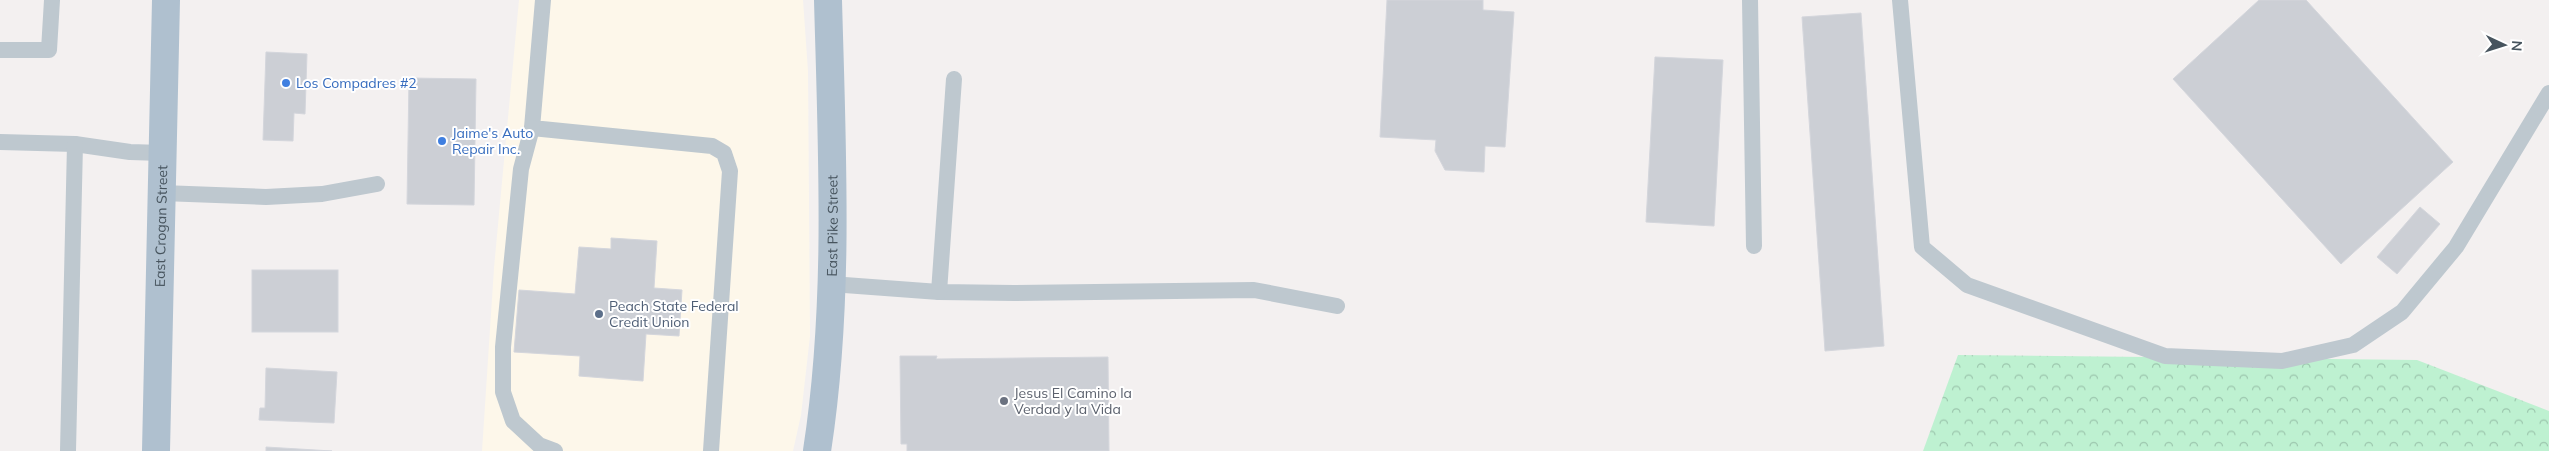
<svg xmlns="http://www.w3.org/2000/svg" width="2549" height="451" font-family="Mulish,sans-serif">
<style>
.commercial{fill:#fdf7ea}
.forest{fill:url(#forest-crowns)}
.building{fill:#cccfd5;stroke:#d4d6dc}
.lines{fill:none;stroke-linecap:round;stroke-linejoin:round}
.service{stroke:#bec8cf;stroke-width:16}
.primary{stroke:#afc0cf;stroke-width:28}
.shop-dot{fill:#3f7fe0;stroke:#fff;stroke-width:2}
.service-dot{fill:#5c6f8a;stroke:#fff;stroke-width:2}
.worship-dot{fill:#6b7280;stroke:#fff;stroke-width:2}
.labels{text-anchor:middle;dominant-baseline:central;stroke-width:4;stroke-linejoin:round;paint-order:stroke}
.shop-label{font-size:14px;fill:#366cbe;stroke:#fff;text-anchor:start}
.street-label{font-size:14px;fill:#47545e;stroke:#fff}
.service-label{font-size:14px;fill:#4e5e75;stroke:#fff;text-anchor:start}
.worship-label{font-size:14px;fill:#5b616d;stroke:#fff;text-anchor:start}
</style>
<defs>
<pattern id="forest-crowns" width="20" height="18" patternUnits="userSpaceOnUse" patternTransform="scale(1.25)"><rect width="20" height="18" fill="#bef1d1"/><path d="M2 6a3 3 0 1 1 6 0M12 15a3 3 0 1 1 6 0" fill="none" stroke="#9cc6ad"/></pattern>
</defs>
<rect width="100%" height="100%" fill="#f3f0f0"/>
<!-- commercial -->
<polygon class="commercial" points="519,0 803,0 808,71 810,336 801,415 793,451 482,451 494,268"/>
<!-- forest -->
<polygon class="forest" points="1958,355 2417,360 2549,411 2549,451 1923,451"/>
<!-- building -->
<g class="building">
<polygon points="1387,0 1483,0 1483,10 1514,12 1505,147 1485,146 1484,172 1445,170 1435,151 1436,140 1380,137"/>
<polygon points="2259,0 2306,0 2453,162 2341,264 2173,79"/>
<polygon points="1861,13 1884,346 1825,351 1802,17"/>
<polygon points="266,52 307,54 305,114 294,113 293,141 263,140"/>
<polygon points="1655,57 1723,60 1714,226 1646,222"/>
<polygon points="409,78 476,79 474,205 407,204"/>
<polygon points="2420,207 2440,224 2397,274 2377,257"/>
<polygon points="611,238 657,241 654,288 682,290 679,336 646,334 643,381 579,376 580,356 514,352 519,290 575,294 579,247 611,249"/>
<rect x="252" y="270" width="86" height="62"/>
<polygon points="900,356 937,356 936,359 1108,357 1109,451 907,451 907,444 901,444"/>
<polygon points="266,368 337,372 334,423 259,420 260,408 265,408"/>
<polygon points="266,447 332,451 266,451"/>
</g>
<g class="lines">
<!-- service -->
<g class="service">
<polyline points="543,0 532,128 712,146 724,153 730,171 711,451"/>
<polyline points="1750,0 1754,246"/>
<polyline points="1900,0 1922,247 1967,285 2165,356 2282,361 2353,345 2402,312 2456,247 2549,93"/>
<polyline points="0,50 49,50 52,0"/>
<polyline points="532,128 521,169 503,347 503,392 513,421 539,445 555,451"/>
<polyline points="0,142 75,144 130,152 162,153"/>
<polyline points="162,193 266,197 322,194 377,184"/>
<polyline points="831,284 939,292 1014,293 1254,290 1337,306"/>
<polyline points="939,292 954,79"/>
<polyline points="68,451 75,144"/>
</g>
<!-- primary -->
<g class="primary">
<path id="s1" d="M156,451L166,0"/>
<path id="s2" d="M817,451C840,302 832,150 828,0"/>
</g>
</g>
<!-- markers -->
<g class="shop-dot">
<circle cx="286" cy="83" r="5"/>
<circle cx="442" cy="141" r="5"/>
</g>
<circle class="service-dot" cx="599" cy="314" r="5"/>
<circle class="worship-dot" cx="1004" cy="401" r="5"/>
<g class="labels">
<!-- shop labels -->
<g class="shop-label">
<text x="296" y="83">Los Compadres #2</text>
<text x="452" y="133">Jaime's Auto<tspan x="452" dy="16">Repair Inc.</tspan></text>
</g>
<!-- street labels -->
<g class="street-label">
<text stroke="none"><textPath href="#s1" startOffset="225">East Crogan Street</textPath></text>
<text stroke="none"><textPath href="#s2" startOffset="226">East Pike Street</textPath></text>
</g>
<!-- service labels -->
<g class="service-label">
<text x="609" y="306">Peach State Federal<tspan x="609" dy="16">Credit Union</tspan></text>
</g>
<!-- worship labels -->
<g class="worship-label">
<text x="1014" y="393">Jesus El Camino la<tspan x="1014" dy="16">Verdad y la Vida</tspan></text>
</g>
</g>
<!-- north arrow -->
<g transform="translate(2504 45) rotate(94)" stroke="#ffffff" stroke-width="4" paint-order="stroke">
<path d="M0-4L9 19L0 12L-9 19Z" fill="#47545e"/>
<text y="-8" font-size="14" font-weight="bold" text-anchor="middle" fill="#47545e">N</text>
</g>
</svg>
